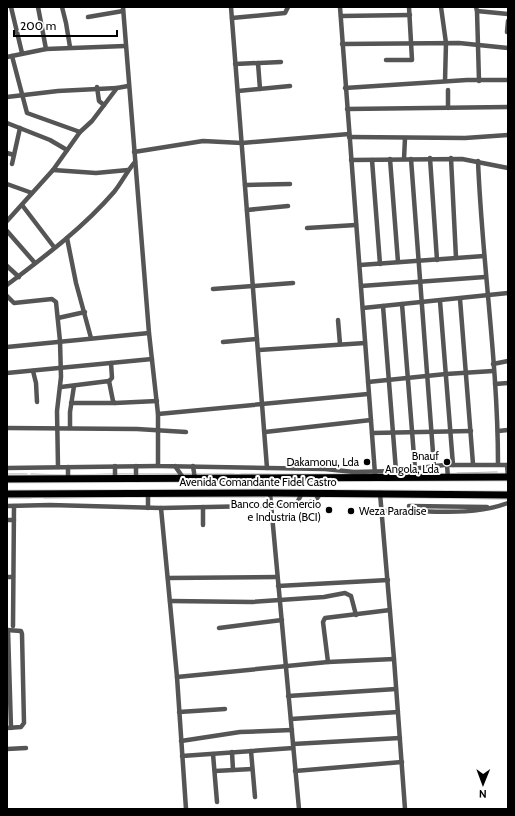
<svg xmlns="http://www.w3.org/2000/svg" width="515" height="816" font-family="Cabin,sans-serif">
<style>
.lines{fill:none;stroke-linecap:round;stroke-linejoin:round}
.stream{stroke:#a3a3a3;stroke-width:1}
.highway-casing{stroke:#dbdbdb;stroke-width:9}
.minor{stroke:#555;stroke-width:4.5}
.highway{stroke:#000;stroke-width:7}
.poi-dot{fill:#000;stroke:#fff;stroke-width:1.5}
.labels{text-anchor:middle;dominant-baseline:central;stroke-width:4;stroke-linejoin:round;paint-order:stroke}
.poi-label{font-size:11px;fill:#000;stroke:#fff;text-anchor:end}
.street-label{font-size:11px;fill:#000;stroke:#fff}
</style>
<rect width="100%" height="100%" fill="#fff"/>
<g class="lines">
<!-- stream -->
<g class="stream">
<polyline points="415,472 438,472"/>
<polyline points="457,473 497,472"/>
<polyline points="7,474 27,474"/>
<polyline points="31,474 67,475"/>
<polyline points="116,474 133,474"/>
<polyline points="138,474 178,474"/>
<polyline points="183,474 192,474"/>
<polyline points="197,474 234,474"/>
<polyline points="241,474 270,474"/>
<polyline points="70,475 113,474"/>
<polyline points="155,497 265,497"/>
<polyline points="273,497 298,497"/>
<polyline points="7,498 31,498"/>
<polyline points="44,498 144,497"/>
<polyline points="428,498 508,499"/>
</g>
<!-- highway casing -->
<g class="highway-casing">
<g id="highway">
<polyline points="7,479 508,477"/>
<polyline points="7,494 270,493 508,495"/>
</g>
</g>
<!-- minor -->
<g class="minor">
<polyline points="11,7 22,53"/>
<polyline points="38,7 46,49"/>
<polyline points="62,7 66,23 70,47"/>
<polyline points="123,7 149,333 158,414 158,466 325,469 354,472 396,471 444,465 508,465"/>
<polyline points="231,7 267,468"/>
<polyline points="340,7 375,474"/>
<polyline points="441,7 446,43 445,81"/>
<polyline points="476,7 477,11 508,14"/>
<polyline points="477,11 479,81"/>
<polyline points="341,16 410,15"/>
<polyline points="88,17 123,11"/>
<polyline points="232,18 285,13 288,7"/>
<polyline points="507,32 508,21"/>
<polyline points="342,44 459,43 508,48"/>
<polyline points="12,56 27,113 80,132"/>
<polyline points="7,57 46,49 125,46"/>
<polyline points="386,60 412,60 409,7"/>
<polyline points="258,63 260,89"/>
<polyline points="235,64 281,62"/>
<polyline points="97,87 99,101 104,105"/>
<polyline points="345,88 467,80 508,80"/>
<polyline points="448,90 448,108"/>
<polyline points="238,91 290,86"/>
<polyline points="7,97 58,91 117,88"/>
<polyline points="347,109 508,107"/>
<polyline points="7,123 50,140 67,150"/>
<polyline points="349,137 465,138 508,135"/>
<polyline points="134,152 203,141 242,143 349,134"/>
<polyline points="7,153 14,155"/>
<polyline points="430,158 437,260"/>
<polyline points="451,158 456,258"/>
<polyline points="390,159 398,262"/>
<polyline points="404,159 405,138"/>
<polyline points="411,159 434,466"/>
<polyline points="351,160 462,159 508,168"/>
<polyline points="372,160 380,264"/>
<path d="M478,161C482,262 498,363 498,464"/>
<polyline points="12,164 20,128"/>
<polyline points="53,170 96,173 128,170"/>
<polyline points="7,184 32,193"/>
<polyline points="245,185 290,184"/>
<polyline points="22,205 54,247"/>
<polyline points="247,210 288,206"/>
<polyline points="7,221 53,170 80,132 92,121 117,88 128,86"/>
<polyline points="307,228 356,225"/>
<polyline points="7,231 35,263"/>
<polyline points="67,238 76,283 91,338"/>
<polyline points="360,265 484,256"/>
<polyline points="7,266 19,277"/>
<path d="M7,285C44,257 83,228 114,192C122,182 127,171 135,162"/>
<polyline points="361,286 485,277"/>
<polyline points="213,289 293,283"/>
<polyline points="7,296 14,303 52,299 56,302 60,341 61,377 57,411 58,467"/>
<polyline points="460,299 473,464"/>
<polyline points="440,301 453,465"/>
<polyline points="402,304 415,469"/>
<polyline points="383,306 396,471"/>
<polyline points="363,308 508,293"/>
<polyline points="58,318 85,312"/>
<polyline points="338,320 340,344"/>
<polyline points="223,342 257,339"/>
<polyline points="7,347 149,333"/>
<polyline points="259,350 365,343"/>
<polyline points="493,364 508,361"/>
<polyline points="33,371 36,383 37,402"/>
<polyline points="7,373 152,359"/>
<polyline points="109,381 112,378 111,363"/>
<polyline points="368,382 446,374 493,371"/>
<polyline points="495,384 508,383"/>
<polyline points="61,387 109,381 113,401 115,403 71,403"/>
<polyline points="115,403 157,401"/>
<path d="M158,414C228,408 298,401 368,394"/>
<polyline points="7,428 137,429 186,432"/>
<polyline points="70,428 70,412 74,386"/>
<polyline points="498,431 508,430"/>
<polyline points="265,432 371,420"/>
<polyline points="372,433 471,431"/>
<polyline points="447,465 448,478"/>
<polyline points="507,465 508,477"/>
<polyline points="115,466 115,479"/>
<polyline points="175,466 184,479"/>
<polyline points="193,466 195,479"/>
<polyline points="68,467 68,479"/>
<polyline points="7,468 158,466"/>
<polyline points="136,479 136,466"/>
<polyline points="148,493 148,508"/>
<polyline points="270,493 299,809"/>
<polyline points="380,493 394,659 405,809"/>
<polyline points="296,505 302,493"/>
<polyline points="7,506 50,505 161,508 296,505 315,501 321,493"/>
<polyline points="409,506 487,507"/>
<polyline points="203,507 203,525"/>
<polyline points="161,508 177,677 186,809"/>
<path d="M381,511C424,509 467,518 508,503"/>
<polyline points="7,520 14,520"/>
<polyline points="7,577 13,577"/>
<polyline points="168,578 277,577"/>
<polyline points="278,586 388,580"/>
<polyline points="170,601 252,602 324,597 345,593 351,596 356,615"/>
<polyline points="13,626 14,506"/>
<polyline points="219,628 282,620"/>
<polyline points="7,630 21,631 22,634 24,723 21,727 7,728"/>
<polyline points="8,630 11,728"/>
<polyline points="328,662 323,622 325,618 390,610"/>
<polyline points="177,677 328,662 394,659"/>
<polyline points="288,696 396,689"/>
<polyline points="179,712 225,709"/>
<polyline points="291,719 398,712"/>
<polyline points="181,741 240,732 292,730"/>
<polyline points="293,744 400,738"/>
<polyline points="7,749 26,748"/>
<polyline points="251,751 255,797"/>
<polyline points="232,752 233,770"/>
<polyline points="213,754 217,802"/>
<polyline points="182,756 293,748"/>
<polyline points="215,771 252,769"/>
<polyline points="295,771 402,762"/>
</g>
<!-- highway -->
<use href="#highway" class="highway"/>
</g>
<!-- markers -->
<g class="poi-dot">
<circle cx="367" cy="462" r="4"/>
<circle cx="447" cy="462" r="4"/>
<circle cx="329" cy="510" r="4"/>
<circle cx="351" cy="511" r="4"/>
</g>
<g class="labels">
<!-- poi labels -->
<g class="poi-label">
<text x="439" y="456">Bnauf<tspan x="439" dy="13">Angola, Lda</tspan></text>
<text x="359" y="462">Dakamonu, Lda</text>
<text x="321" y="504">Banco de Comercio<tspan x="321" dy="13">e Industria (BCI)</tspan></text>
<text x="359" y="511" text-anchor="start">Weza Paradise</text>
</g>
<!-- street labels -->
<g class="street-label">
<text x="258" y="482">Avenida Comandante Fidel Castro</text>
</g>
</g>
<!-- border -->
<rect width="515" height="816" fill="none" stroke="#000000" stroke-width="16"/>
<!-- north arrow -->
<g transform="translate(483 784) rotate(181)" stroke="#ffffff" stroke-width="3" paint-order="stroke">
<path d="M0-3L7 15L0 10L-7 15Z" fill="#000000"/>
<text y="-6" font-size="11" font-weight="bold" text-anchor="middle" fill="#000000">N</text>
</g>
<!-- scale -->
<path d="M14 30v6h103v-6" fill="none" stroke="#000000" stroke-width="2"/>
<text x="20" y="30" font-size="12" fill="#000000" stroke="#ffffff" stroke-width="3" paint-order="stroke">200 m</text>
</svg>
